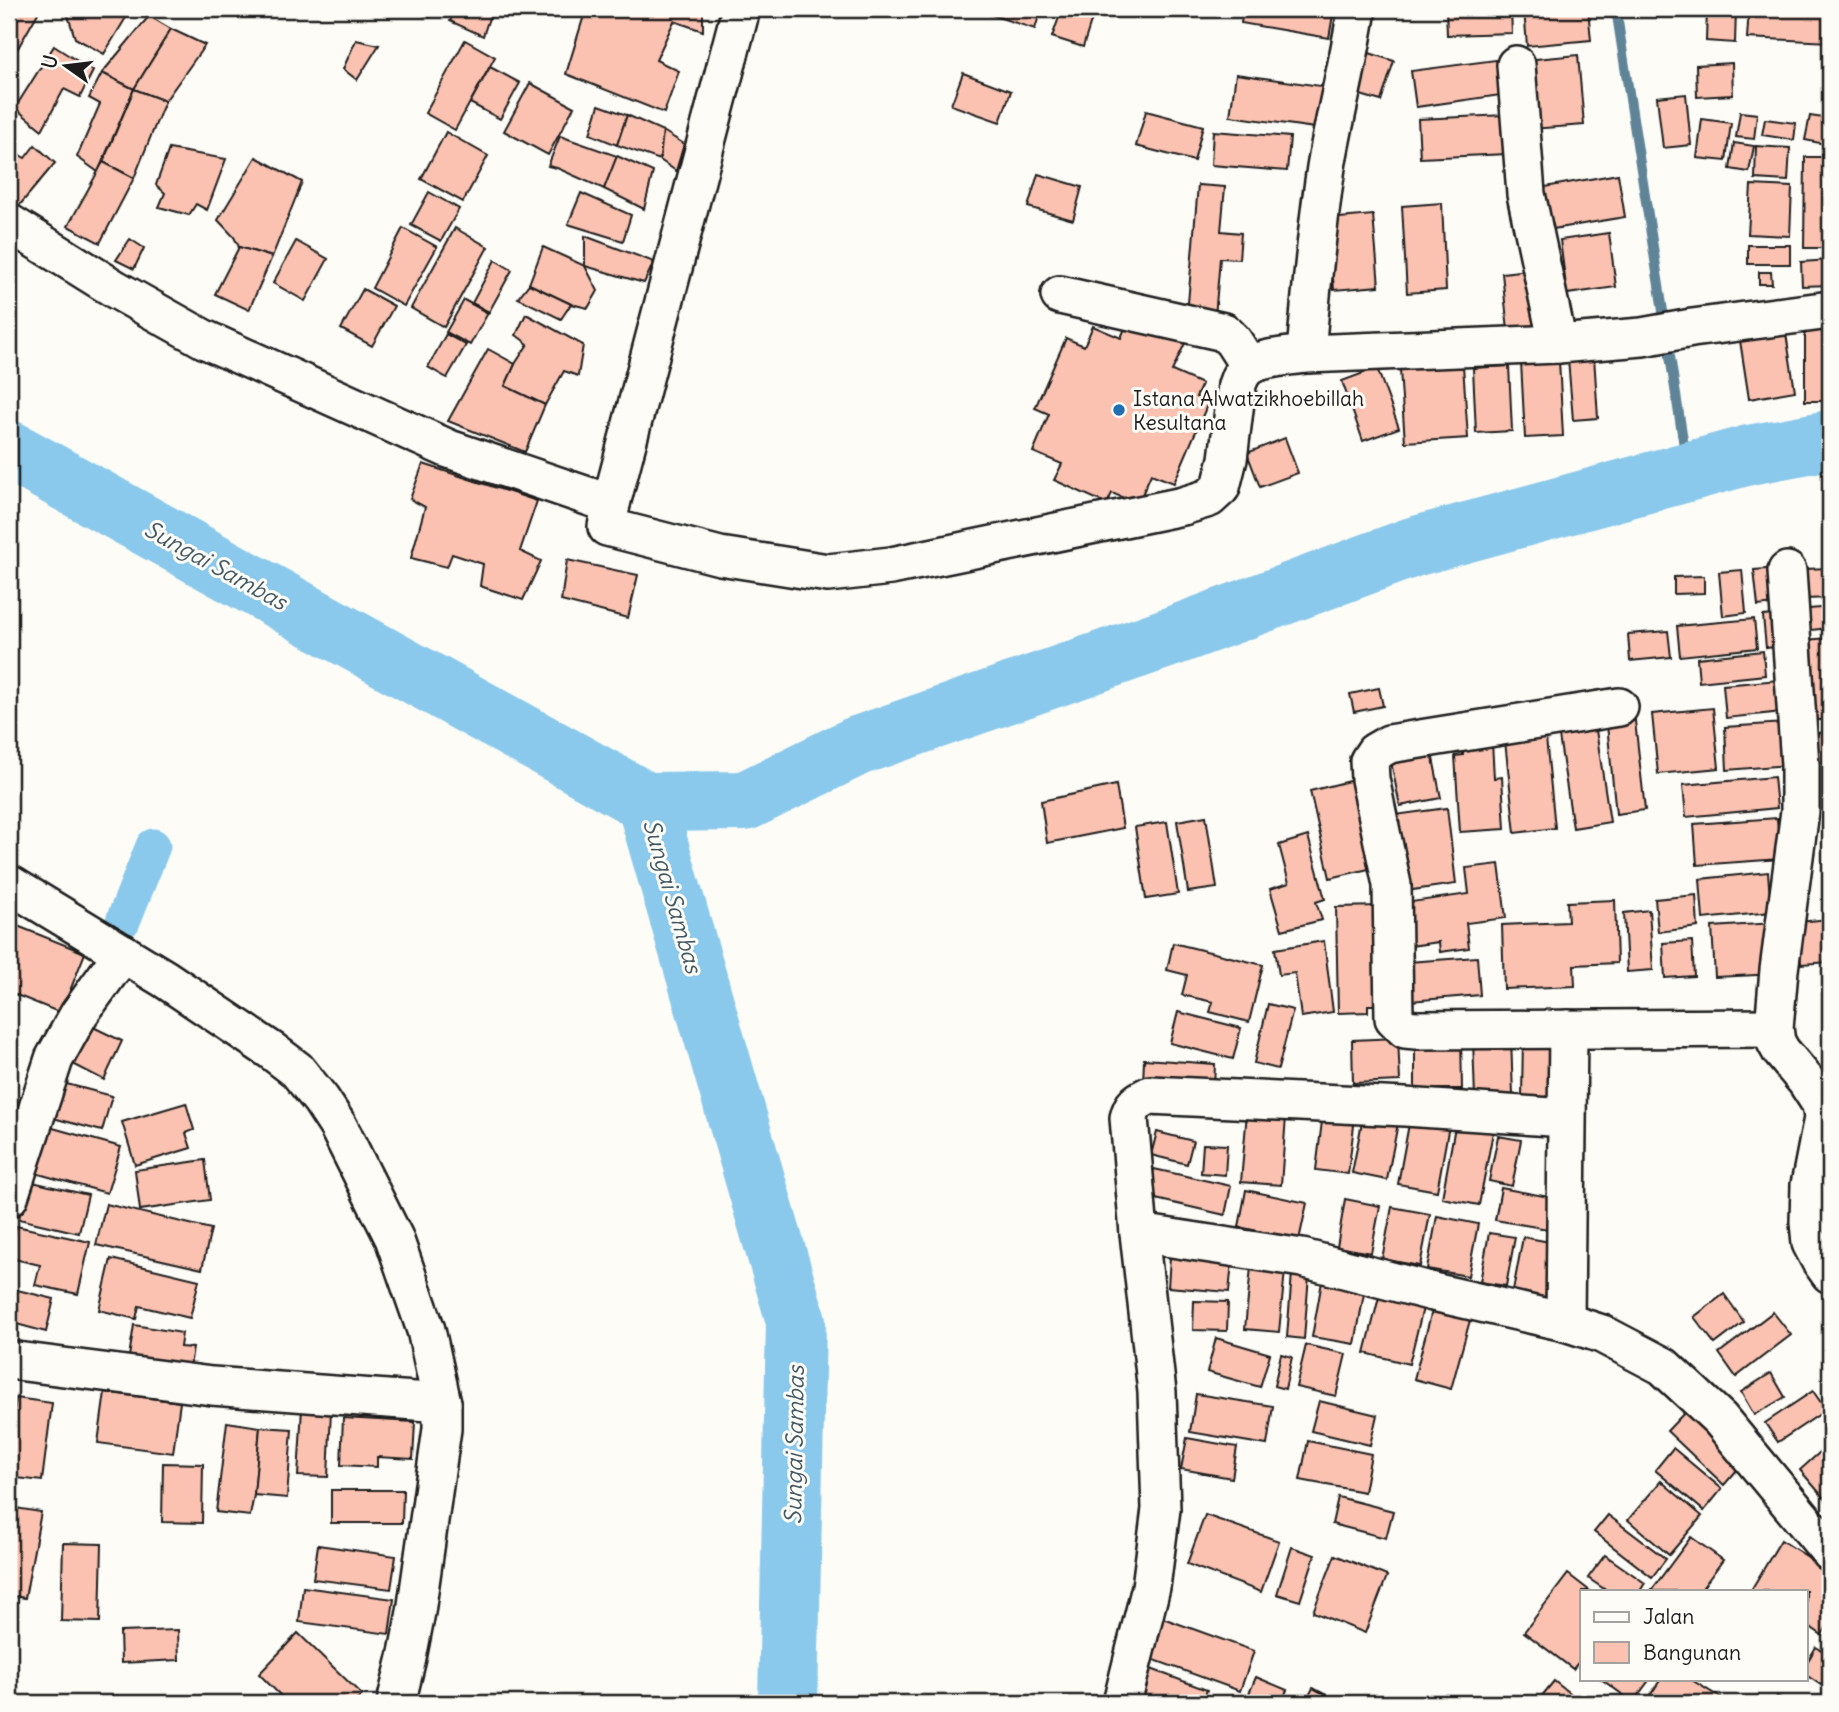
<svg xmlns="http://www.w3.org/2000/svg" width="1839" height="1712" font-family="Delius,sans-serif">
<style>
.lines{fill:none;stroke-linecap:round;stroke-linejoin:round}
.stream{stroke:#5e8498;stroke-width:10}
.canal{stroke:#8ac9eb;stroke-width:35}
.river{stroke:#8ac9eb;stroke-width:60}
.building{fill:#fbc2b1;stroke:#1c1c1c;stroke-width:2}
.street-casing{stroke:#1c1c1c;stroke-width:42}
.street{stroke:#fdfcf7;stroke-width:37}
.poi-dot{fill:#1f6fb2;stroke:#fdfcf7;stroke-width:2.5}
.labels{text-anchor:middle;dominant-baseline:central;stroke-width:6;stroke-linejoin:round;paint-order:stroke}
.poi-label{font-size:21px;fill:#1c1c1c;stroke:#fdfcf7;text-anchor:start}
.water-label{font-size:23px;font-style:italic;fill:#425964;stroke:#fdfcf7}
</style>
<rect width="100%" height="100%" fill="#fdfcf7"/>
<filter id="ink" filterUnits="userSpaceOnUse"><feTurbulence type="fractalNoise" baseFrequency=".0143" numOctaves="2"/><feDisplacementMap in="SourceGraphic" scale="14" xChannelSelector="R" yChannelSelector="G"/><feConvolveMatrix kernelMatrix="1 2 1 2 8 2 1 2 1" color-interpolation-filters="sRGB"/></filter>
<g filter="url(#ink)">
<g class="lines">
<!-- stream -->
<polyline class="stream" points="1616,9 1688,472"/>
<!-- canal -->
<polyline class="canal" points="123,921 153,846"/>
<!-- river -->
<g class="river">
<polyline points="9,450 646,802 796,1321 788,1703"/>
<polyline points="646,802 745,801 857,746 1173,636 1413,547 1749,455 1830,440"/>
</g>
</g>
<!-- building -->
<g class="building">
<polygon points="16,9 32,9 38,13 18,48 9,44 9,20"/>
<polygon points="66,9 114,9 127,16 104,54 75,38"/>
<polygon points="114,9 130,9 127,16"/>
<polygon points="405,9 434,9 430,17"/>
<polygon points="455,9 492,9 483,36 450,21"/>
<polygon points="586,9 703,9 703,31 674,21 656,60 679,71 664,113 566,74"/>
<polygon points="973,9 1041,9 1035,29"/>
<polygon points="1062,9 1095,9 1083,47 1052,37"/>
<polygon points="1243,9 1334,9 1329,38 1241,23"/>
<polygon points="1446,9 1511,9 1512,33 1447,35"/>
<polygon points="1524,9 1588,9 1591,40 1527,46"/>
<polygon points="1707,9 1736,9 1735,43 1706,41"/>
<polygon points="1749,9 1830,9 1830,42 1747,38"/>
<polygon points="149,16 171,29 134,89 102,73"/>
<polygon points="171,29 205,45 165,101 134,89"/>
<polygon points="356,40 379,45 357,80 343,69"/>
<polygon points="465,40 495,57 455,130 425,113"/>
<polygon points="54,46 93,71 80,97 64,89 42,130 15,108"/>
<polygon points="1360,50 1394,61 1381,101 1347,91"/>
<polygon points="1578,55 1584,125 1531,129 1525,60"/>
<polygon points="1503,59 1508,94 1416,107 1411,71"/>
<polygon points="1732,63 1733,95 1697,97 1696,65"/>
<polygon points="490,67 520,83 500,119 470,103"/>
<polygon points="102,73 134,89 98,172 77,157 100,104 89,98"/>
<polygon points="963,73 1011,91 1000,122 951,105"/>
<polygon points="1236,74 1328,87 1322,129 1230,116"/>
<polygon points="530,83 574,107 548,155 504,131"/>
<polygon points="134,89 165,101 134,178 103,162"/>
<polygon points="1686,94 1691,145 1663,148 1657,97"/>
<polygon points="599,105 627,115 617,145 590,134"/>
<polygon points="1146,111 1203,126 1194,161 1136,146"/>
<polygon points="1740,112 1757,114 1754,139 1736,137"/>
<polygon points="627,115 663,131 660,160 617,145"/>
<polygon points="1506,115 1507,154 1420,158 1418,119"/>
<polygon points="1810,116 1830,119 1830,145 1805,140"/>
<polygon points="1702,119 1731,123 1726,161 1697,158"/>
<polygon points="1765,119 1796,123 1794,140 1762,135"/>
<polygon points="9,130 18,135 11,150 25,158 35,145 55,163 19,206 9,197"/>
<polygon points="663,131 684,144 676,171 660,160"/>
<polygon points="1213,131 1290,137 1287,171 1211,165"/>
<polygon points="446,132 488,156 463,202 421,179"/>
<polygon points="560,136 617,156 604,189 557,168 548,166"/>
<polygon points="1734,143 1754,146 1749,172 1730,169"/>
<polygon points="1756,146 1790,148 1788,181 1755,179"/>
<polygon points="169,149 226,159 207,210 196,204 189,215 159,207 165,193 156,185"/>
<polygon points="617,156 653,172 644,209 604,189"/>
<polygon points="256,157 302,182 272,257 239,247 234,237 218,220"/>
<polygon points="1805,157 1830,157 1830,248 1804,248"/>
<polygon points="103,162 134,178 100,243 68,226"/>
<polygon points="1038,174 1082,187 1073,220 1028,207"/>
<polygon points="1618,174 1625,217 1541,231 1534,189"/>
<polygon points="1198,185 1225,187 1221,231 1241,233 1239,259 1220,258 1215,317 1187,315"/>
<polygon points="1751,185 1792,187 1790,236 1748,234"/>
<polygon points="429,192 459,209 441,241 411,225"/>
<polygon points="581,193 631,215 623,241 568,224"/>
<polygon points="1442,203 1446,290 1407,293 1402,206"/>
<polygon points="1373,215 1379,286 1334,290 1328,219"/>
<polygon points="403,228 437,247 404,306 372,288"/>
<polygon points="455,228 488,247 444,327 411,308"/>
<polygon points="1609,233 1616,287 1567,294 1560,240"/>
<polygon points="585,236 654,262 644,283 585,266"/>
<polygon points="130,239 144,248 134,269 116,260"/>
<polygon points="296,241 328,259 305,301 273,283"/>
<rect x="1748" y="245" width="42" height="19"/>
<polygon points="239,247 272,257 249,310 215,294"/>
<polygon points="543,247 585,266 598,291 588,308 571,304 529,284"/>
<polygon points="495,260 512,270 489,312 472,303"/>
<polygon points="1830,260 1830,285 1802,286 1801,262"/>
<polygon points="1538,269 1543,326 1508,330 1502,273"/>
<polygon points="1759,272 1771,272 1772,284 1759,284"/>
<polygon points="529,284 571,304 561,319 518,298"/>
<polygon points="363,289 394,306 372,346 341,329"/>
<polygon points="464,300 488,313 470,345 446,332"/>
<polygon points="526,314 583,345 578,376 564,371 545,405 505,386 515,364 528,344 516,335"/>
<polygon points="1130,316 1186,341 1172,371 1202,384 1196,397 1208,403 1174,483 1151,474 1138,504 1112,493 1107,504 1054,480 1062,464 1033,452 1049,414 1035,408 1066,338 1084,346 1093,326 1121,338"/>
<rect x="1805" y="325" width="25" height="76"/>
<polygon points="1785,327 1795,391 1749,399 1739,334"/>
<polygon points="446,334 466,345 447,378 428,367"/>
<polygon points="488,349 515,364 505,386 545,405 525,452 448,421"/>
<polygon points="1594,356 1598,418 1573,420 1568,359"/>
<polygon points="1559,360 1563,436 1525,438 1521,362"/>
<polygon points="1463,365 1468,438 1405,442 1400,370"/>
<polygon points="1509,366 1512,431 1476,433 1473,368"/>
<polygon points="1377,368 1399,428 1363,441 1342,381"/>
<polygon points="1285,438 1298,473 1260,487 1247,453"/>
<polygon points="423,464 537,501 520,551 541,561 523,600 480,586 483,564 452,554 447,567 411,558 425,507 410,499"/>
<polygon points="567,560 638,575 628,618 561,601"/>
<polygon points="1780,568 1784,603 1758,606 1754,570"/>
<polygon points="1830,568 1830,598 1805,599 1804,569"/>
<polygon points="1742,570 1746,613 1723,616 1719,572"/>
<polygon points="1704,576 1704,593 1674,594 1674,577"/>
<polygon points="1830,607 1830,628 1801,631 1799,610"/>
<polygon points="1786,614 1788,645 1766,648 1763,616"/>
<polygon points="1754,619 1757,648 1680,656 1677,626"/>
<polygon points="1668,631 1671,657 1630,661 1628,634"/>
<polygon points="1830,638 1830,719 1809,721 1804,640"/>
<polygon points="1763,651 1765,675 1699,682 1697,658"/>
<polygon points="1779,680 1782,712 1726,718 1723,685"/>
<polygon points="1379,688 1383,706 1354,712 1350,694"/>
<polygon points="1713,708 1719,768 1658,774 1652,714"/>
<polygon points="1634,712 1645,810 1616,814 1606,715"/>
<polygon points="1594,717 1610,822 1573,828 1557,723"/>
<polygon points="1785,723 1789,765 1727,770 1725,727"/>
<polygon points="1545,728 1555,828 1515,833 1504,732"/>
<polygon points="1830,732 1830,762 1819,763 1816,733"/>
<polygon points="1492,742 1494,778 1502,777 1505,829 1460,832 1455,756 1463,755 1463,744"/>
<polygon points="1430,743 1441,798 1400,806 1389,752"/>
<polygon points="1774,777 1777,808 1686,817 1683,785"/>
<polygon points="1353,780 1373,868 1330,878 1310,791"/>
<polygon points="1116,785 1123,828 1047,843 1041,801"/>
<polygon points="1447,808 1456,884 1405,891 1395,815"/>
<polygon points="1206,816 1217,888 1188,892 1177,821"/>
<polygon points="1777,818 1780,859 1697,865 1694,824"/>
<polygon points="1167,822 1178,894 1146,899 1135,827"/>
<polygon points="1308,836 1325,899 1316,902 1322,920 1282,930 1270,889 1289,883 1279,845"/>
<polygon points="1499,864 1506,918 1466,923 1469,948 1440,952 1439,942 1410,946 1404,903 1469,894 1466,868"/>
<polygon points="1768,872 1771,912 1703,919 1700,879"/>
<polygon points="1696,895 1698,927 1658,932 1655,899"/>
<polygon points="1615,900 1617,963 1574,965 1575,986 1504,989 1502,925 1568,922 1567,902"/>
<polygon points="1381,906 1383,1005 1368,1005 1368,1012 1338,1013 1336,907"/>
<polygon points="1649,910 1653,970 1627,972 1624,913"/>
<polygon points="1830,919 1830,962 1801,964 1798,922"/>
<polygon points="10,923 85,953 61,1013 9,992"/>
<polygon points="1775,923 1778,974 1715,977 1712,927"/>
<polygon points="1324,941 1333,1012 1301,1017 1295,973 1279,975 1275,949"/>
<polygon points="1692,941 1694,976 1665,978 1663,943"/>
<polygon points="1173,943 1263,965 1249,1022 1210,1012 1213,1002 1182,995 1187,975 1167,970"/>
<polygon points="1477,957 1480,995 1410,1001 1408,962"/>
<polygon points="1268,1004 1293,1010 1278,1069 1254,1063"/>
<polygon points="1178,1012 1241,1028 1233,1059 1170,1043"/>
<polygon points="91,1026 122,1041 104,1080 73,1064"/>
<polygon points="1461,1036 1462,1089 1415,1089 1415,1037"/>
<polygon points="1511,1037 1513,1096 1475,1098 1473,1039"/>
<polygon points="1523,1037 1550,1037 1549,1098 1522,1098"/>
<polygon points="1398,1038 1400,1081 1353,1083 1352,1040"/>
<polygon points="1144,1059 1215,1064 1214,1089 1143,1084"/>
<polygon points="63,1083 112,1096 102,1131 53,1118"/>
<polygon points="186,1103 194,1130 186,1133 191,1148 135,1165 122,1122"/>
<polygon points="1324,1105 1356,1109 1348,1174 1316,1170"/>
<polygon points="1247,1112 1286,1116 1281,1185 1241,1182"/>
<polygon points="1364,1112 1399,1118 1387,1180 1352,1173"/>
<polygon points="1411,1113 1450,1120 1437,1191 1398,1184"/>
<polygon points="1456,1121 1494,1127 1479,1205 1442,1198"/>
<polygon points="42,1125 121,1147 107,1193 28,1171"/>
<polygon points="1157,1132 1193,1141 1187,1164 1151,1155"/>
<polygon points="1498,1136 1521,1140 1512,1186 1489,1181"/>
<polygon points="1203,1144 1227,1145 1225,1175 1201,1173"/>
<polygon points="205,1160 210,1200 140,1210 135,1170"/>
<polygon points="1154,1169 1231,1186 1225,1215 1147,1197"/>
<polygon points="28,1181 88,1195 79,1233 19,1219"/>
<polygon points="1501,1188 1554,1198 1548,1229 1495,1220"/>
<polygon points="1246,1190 1307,1203 1299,1240 1239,1227"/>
<polygon points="1345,1199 1380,1206 1371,1253 1337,1247"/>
<polygon points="106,1204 211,1229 202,1269 96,1245"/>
<polygon points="1392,1207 1430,1214 1420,1266 1382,1259"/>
<polygon points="1437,1216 1478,1224 1468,1276 1427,1269"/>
<polygon points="16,1226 90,1242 78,1294 35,1285 40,1265 10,1258"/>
<polygon points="1489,1233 1515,1237 1506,1286 1480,1282"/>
<polygon points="1523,1237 1555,1243 1544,1302 1512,1296"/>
<polygon points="1170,1257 1232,1262 1229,1292 1168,1287"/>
<polygon points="111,1259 199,1280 190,1318 139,1306 136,1319 99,1310"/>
<polygon points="1251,1267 1285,1270 1279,1332 1245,1329"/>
<polygon points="1292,1273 1309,1275 1304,1339 1287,1337"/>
<polygon points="1323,1276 1366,1282 1355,1344 1312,1337"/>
<polygon points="9,1288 54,1299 46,1332 9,1322"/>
<polygon points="1381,1289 1425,1300 1409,1364 1365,1353"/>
<polygon points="1724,1294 1744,1322 1715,1344 1694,1317"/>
<polygon points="1194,1301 1228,1302 1227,1331 1193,1330"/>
<polygon points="1434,1303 1472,1313 1451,1389 1414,1379"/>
<polygon points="1773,1312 1791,1335 1736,1377 1719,1353"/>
<polygon points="134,1325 182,1333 180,1347 193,1348 188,1379 127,1369"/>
<polygon points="1216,1338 1270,1354 1260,1387 1207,1372"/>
<polygon points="1306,1345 1346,1354 1336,1396 1296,1387"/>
<polygon points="1281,1354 1292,1357 1285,1389 1274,1386"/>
<polygon points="1771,1373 1785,1397 1754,1415 1741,1392"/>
<polygon points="1813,1391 1826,1410 1778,1442 1765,1423"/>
<polygon points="105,1392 180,1402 173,1453 98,1443"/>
<polygon points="1196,1394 1273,1406 1267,1445 1190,1432"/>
<polygon points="16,1398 52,1403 42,1481 9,1477 9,1454"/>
<polygon points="1319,1401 1377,1415 1370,1445 1311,1431"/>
<polygon points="302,1408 331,1410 328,1477 298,1476"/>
<polygon points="1688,1409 1744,1462 1724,1485 1667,1431"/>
<polygon points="343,1418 415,1422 413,1459 377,1457 377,1467 341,1465"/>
<polygon points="227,1422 260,1427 254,1495 250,1516 216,1512"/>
<polygon points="260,1427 292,1429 287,1498 254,1495"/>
<polygon points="1187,1438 1237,1447 1232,1478 1181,1469"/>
<polygon points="1308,1441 1371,1454 1364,1492 1300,1480"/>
<polygon points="1830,1443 1830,1505 1800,1470"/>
<polygon points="1673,1448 1722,1489 1704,1511 1655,1470"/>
<polygon points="163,1463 203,1464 202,1523 162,1522"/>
<polygon points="1661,1481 1702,1516 1669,1555 1628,1520"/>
<polygon points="331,1490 403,1490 402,1523 331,1523"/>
<polygon points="1338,1497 1393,1511 1386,1538 1332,1524"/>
<polygon points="9,1507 41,1512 25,1598 9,1595"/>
<polygon points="1205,1515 1279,1541 1261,1592 1187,1564"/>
<polygon points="1608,1515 1666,1559 1652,1577 1594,1532"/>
<polygon points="1691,1537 1723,1560 1700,1591 1651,1591"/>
<polygon points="1781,1540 1830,1571 1830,1621 1822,1635 1806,1624 1806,1591 1753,1591 1751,1590"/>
<polygon points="63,1543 102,1544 100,1622 61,1621"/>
<polygon points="318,1545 396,1556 391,1589 313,1579"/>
<polygon points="1292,1547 1315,1555 1300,1601 1277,1594"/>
<polygon points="1335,1555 1387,1576 1365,1633 1313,1612"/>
<polygon points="1605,1555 1645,1583 1640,1591 1607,1591 1588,1578"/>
<polygon points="1568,1574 1590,1591 1582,1591 1582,1658 1573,1669 1524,1632"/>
<polygon points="303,1587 394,1599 389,1634 299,1622"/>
<polygon points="1160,1617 1254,1651 1240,1691 1146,1657"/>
<polygon points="178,1630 179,1660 121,1663 120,1632"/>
<polygon points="298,1633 362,1695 354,1703 288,1703 259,1674"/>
<polygon points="1816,1647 1830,1655 1830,1671 1821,1685 1806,1675 1806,1664"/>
<polygon points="1143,1666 1207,1690 1202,1703 1129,1703"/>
<polygon points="1256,1677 1287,1690 1281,1703 1245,1703"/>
<polygon points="1601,1679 1650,1679 1633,1702"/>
<polygon points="1661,1679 1690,1679 1729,1703 1645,1703"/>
<polygon points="1554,1681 1582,1703 1536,1703"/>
<polygon points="1313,1688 1341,1703 1305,1703"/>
<polygon points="1777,1696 1790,1703 1773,1703"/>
</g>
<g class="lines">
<!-- street casing -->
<g class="street-casing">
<g id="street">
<path d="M741,9L611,504L607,527L720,556L828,573L891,566L1183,506L1209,498L1221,487L1228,459L1237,385C1239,378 1243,370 1249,366C1261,358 1291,356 1306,354"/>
<path d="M1357,9C1349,62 1335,114 1326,167C1317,229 1311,291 1306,354L1558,344L1642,337L1692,328L1830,310"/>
<polyline points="1516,65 1526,194 1558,344"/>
<polyline points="9,223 115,289 204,339 449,449 611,504"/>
<polyline points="1060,295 1224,332 1233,341 1249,366"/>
<polyline points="1787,571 1800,765 1800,811 1779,970 1774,1028 1776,1042 1781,1051 1806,1081 1821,1104 1823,1118 1810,1185 1809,1222 1811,1243 1820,1260 1830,1274"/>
<polyline points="1619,707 1389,744 1375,752 1369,761 1370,779 1392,885 1394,1018 1405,1029 1416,1030 1774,1028"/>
<polyline points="9,884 165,979 272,1051 297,1070 321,1100 338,1126 394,1238 426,1330 442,1403 442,1429 416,1612 407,1658 396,1703"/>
<polyline points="9,1197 54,1059 79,1014 123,953"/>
<polyline points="1139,1233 1302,1258 1433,1292 1565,1322 1602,1334 1663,1366 1720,1419 1830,1552"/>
<polyline points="1565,1322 1568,1029"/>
<polyline points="9,1360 212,1386 442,1403"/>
<path d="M1122,1703L1151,1587L1161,1509L1157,1392L1139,1233L1129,1118C1132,1105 1137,1101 1150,1095L1405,1107L1566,1118"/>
</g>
</g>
<!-- street -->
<use href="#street" class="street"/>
</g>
</g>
<!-- markers -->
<circle class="poi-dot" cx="1119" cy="410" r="7"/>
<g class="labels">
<!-- poi labels -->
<g class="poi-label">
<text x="1133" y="398">Istana Alwatzikhoebillah<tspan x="1133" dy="24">Kesultana</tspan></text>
</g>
<!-- water labels -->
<g class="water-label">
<text transform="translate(216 565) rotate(29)">Sungai Sambas</text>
<text transform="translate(673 896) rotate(74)">Sungai Sambas</text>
<text transform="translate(794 1445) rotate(-89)">Sungai Sambas</text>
</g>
</g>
<!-- margin -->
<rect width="1839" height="1712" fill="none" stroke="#fdfcf7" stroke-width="35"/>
<rect x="18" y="18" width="1804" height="1677" fill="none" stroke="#1c1c1c" stroke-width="2.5" filter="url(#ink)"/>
<!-- legend -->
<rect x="1580" y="1590" width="228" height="91" fill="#fdfcf7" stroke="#a3a29f" stroke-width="2"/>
<rect x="1594" y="1612" width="35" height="10" fill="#fdfcf7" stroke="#a3a29f" stroke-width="2"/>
<text x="1643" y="1624" font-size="21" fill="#1c1c1c">Jalan</text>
<rect x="1594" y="1642" width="35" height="21" fill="#fbc2b1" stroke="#a3a29f" stroke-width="2"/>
<text x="1643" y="1660" font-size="21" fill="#1c1c1c">Bangunan</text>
<!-- north arrow -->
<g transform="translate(66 66) rotate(284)" stroke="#fdfcf7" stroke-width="5" paint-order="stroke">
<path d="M0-5L12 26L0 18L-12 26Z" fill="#1c1c1c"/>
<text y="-10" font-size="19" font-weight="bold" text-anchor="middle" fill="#1c1c1c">U</text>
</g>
</svg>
